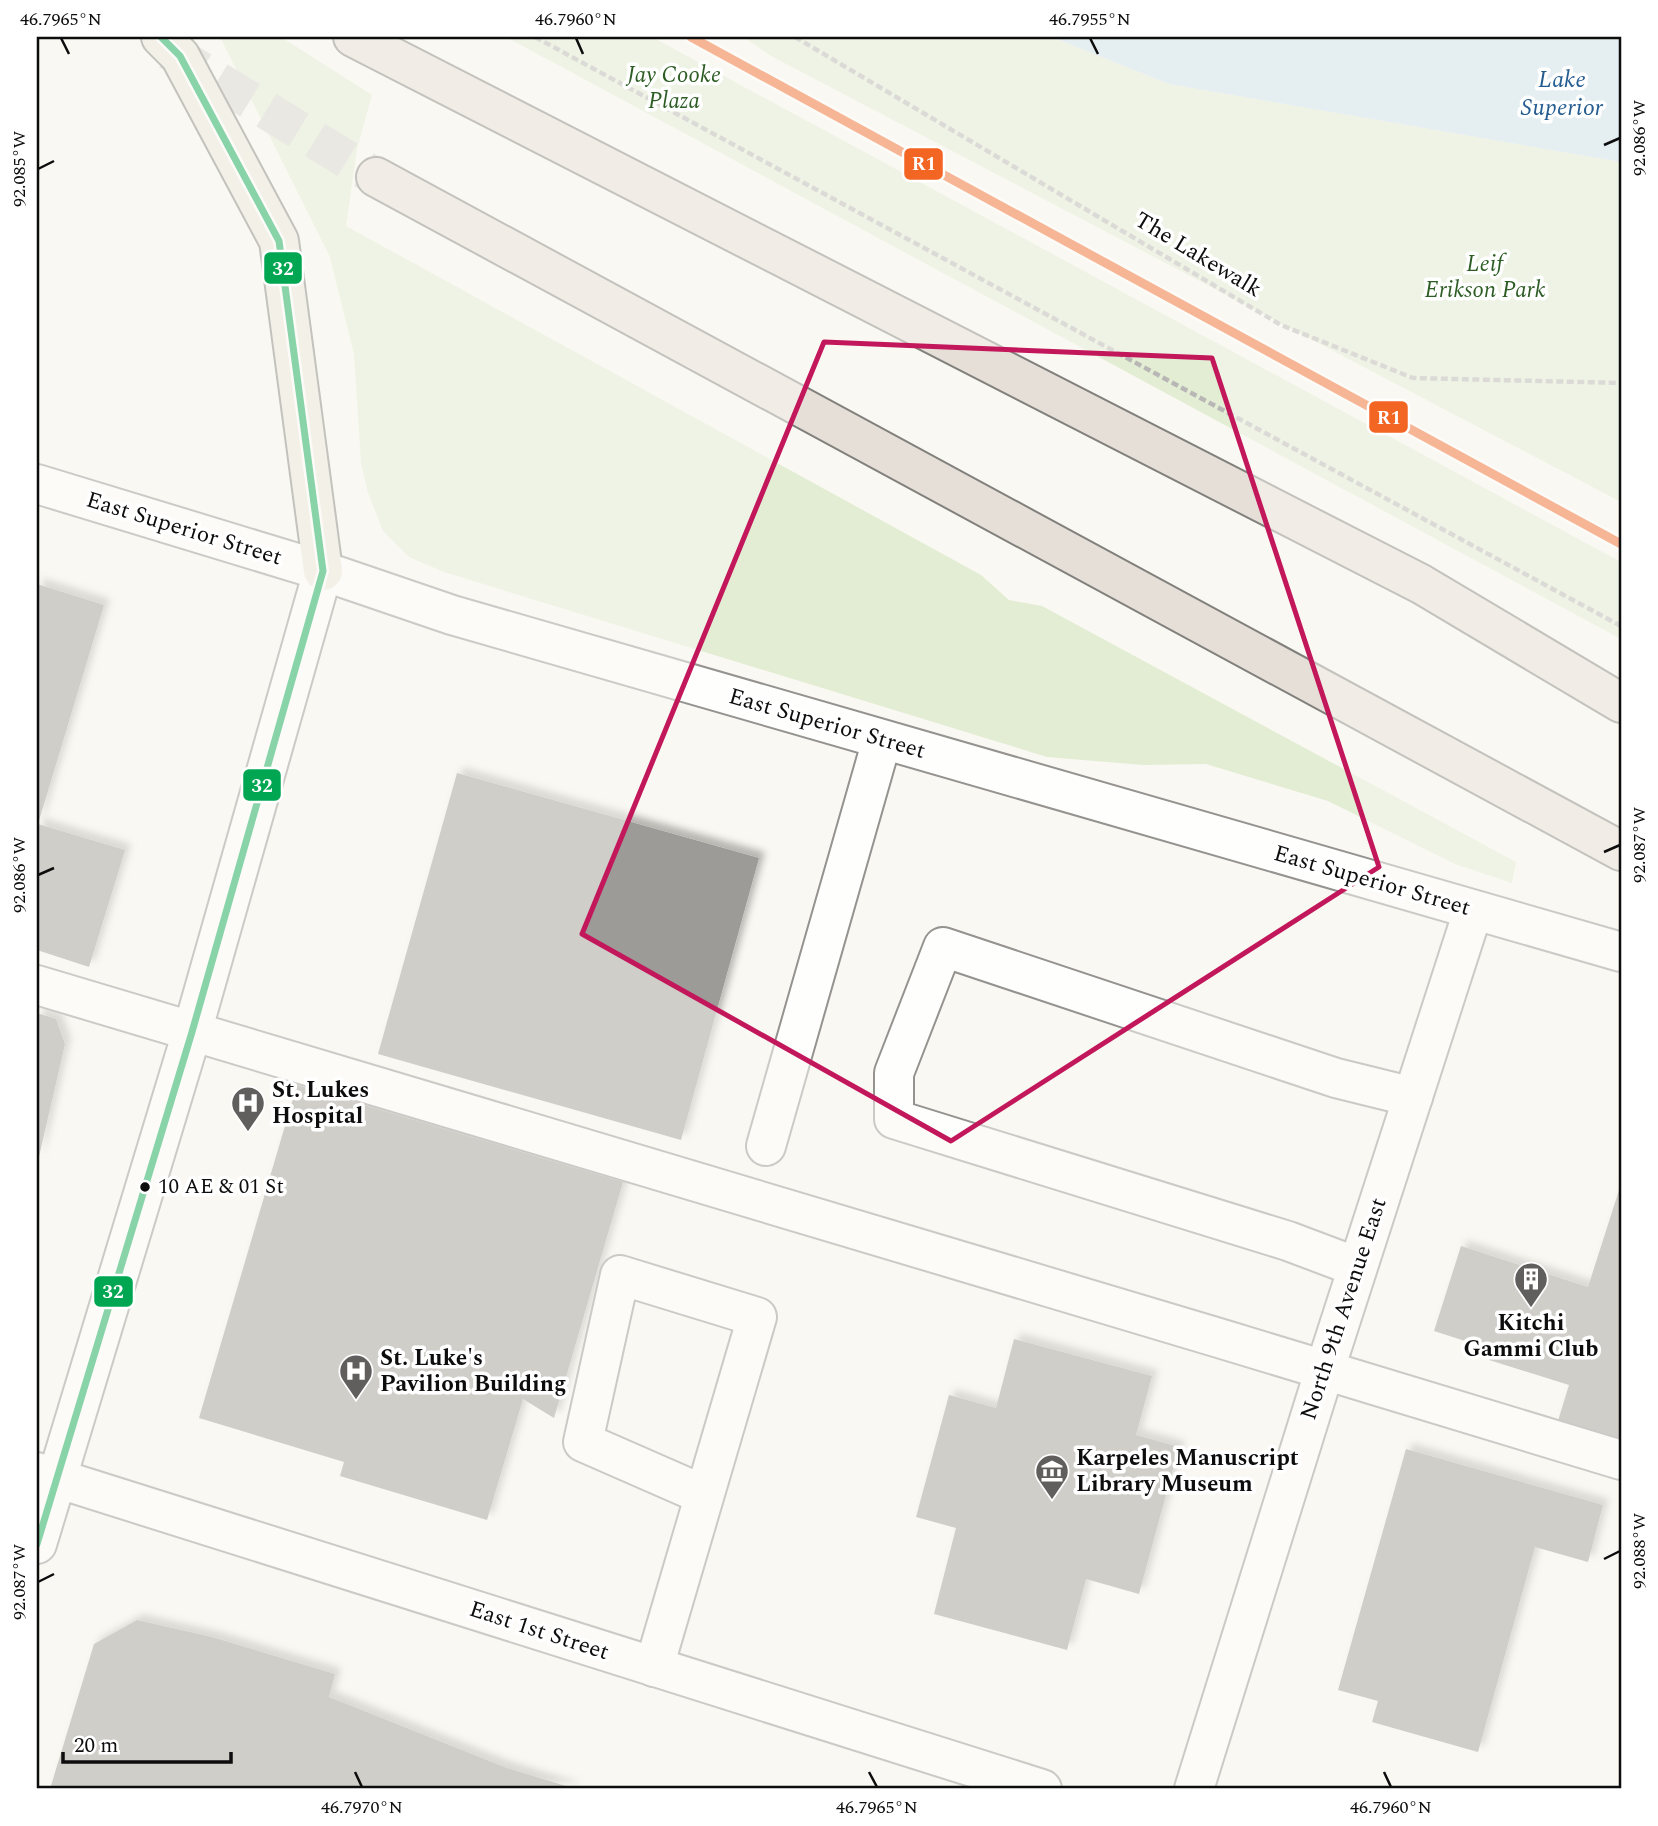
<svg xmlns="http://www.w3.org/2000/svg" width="1658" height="1826" font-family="Spectral,serif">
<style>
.green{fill:#e2edd4}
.water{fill:#cce2f0}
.building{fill:#9d9b97;filter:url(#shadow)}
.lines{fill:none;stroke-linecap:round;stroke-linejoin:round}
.highway-tunnel{stroke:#d6d5d0;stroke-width:38;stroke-dasharray:38 19;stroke-linecap:butt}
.minor-casing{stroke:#949390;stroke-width:42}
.major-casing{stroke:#81807d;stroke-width:42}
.highway-casing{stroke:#81807d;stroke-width:42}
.path{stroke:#b8b7b6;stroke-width:4.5;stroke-dasharray:7 3.5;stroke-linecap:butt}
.minor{stroke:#fefefd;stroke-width:38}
.major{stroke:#eae7da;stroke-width:38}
.highway{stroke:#e6dfd7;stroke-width:38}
.bus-1-casing{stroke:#fff;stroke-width:12}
.bus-1{stroke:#00a651;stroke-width:7}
.rail-1-casing{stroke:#fff;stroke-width:14}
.rail-1{stroke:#f26522;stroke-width:9}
.marked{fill:none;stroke:#c2185b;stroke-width:5;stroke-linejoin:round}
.ticks{fill:none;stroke:#0d0d0d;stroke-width:2.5}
.bus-dot{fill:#0d0d0d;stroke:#fff;stroke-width:2.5}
.labels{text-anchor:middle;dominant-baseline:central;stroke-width:7;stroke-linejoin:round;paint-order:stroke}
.bus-label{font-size:21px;fill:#0d0d0d;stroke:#fff;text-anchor:start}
.park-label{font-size:23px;font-style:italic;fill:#2d5d24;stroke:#fff}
.street-label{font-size:23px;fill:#0d0d0d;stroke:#fff}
.poi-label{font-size:23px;font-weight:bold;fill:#0d0d0d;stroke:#fff;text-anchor:start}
.water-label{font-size:24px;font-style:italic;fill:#245c90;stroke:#fff}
.line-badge{stroke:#fff;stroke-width:2.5}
.badge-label{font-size:19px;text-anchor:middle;font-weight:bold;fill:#fff}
.neatline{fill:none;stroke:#0d0d0d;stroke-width:2.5}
.ticks-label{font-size:18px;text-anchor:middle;fill:#0d0d0d}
</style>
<defs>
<filter id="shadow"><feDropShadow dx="6" dy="-6" stdDeviation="3.5" flood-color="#0004"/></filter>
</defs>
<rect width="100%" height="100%" fill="#faf8f2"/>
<!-- green -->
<g class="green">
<polygon points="220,37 281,37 372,95 357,149 346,226 981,575 1009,600 1042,606 1516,862 1512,883 1455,864 1328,801 1206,764 1143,765 1047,757 444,572 409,557 383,531 368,493 361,463 354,354 330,257"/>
<polygon points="506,37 652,37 1621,562 1621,639"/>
<polygon points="743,37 1052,37 1169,84 1621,162 1621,502 771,56"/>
</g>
<!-- water -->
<polygon class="water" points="1052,37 1621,37 1621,162 1169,84"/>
<!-- building -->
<g class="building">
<polygon points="37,584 104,605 38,824 125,850 89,967 37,950"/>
<polygon points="457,773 759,858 681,1140 378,1054"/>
<polygon points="37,1013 56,1019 65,1044 38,1161"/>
<polygon points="297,1085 623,1182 554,1418 523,1399 487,1520 340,1476 344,1462 199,1418"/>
<polygon points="1621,1184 1621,1445 1557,1424 1569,1385 1489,1360 1493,1350 1434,1331 1461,1246 1588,1287"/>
<polygon points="1014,1339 1152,1376 1136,1435 1179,1447 1139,1594 1086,1579 1067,1650 934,1614 956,1528 916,1517 949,1395 996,1408"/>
<polygon points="1406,1449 1603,1505 1588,1562 1535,1547 1478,1752 1372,1722 1378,1701 1338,1690"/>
<polygon points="137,1620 212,1637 335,1674 329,1697 507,1768 576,1789 50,1789 94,1644"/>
</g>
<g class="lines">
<!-- highway-tunnel -->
<polyline class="highway-tunnel" points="169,51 376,177"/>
<!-- minor casing -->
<g class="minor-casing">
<g id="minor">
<polyline points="37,484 323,571 452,615 1621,952"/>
<path d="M37,985C564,1145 1094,1298 1621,1460"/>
<polyline points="766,1146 882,740"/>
<polyline points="1357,1267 1288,1241 894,1119 894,1073 943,947 1336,1078 1413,1097"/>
<polyline points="37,1472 1042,1789"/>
<polyline points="37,1544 192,1032 323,571"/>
<polyline points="654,1667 757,1317 620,1275 583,1442 704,1495"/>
<polyline points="1194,1789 1325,1369 1473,911"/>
</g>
</g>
<!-- major casing -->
<g class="major-casing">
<polyline id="major" points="161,37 180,56 279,241 323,571"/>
</g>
<!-- highway casing -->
<g class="highway-casing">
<g id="highway">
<polyline points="353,37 1421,584 1621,703"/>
<polyline points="376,177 1621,851"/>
</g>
</g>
<!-- path -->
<g class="path">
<polyline points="535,37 1621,626"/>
<polyline points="795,37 1281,325 1413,378 1621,383"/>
</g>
<!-- minor -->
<use href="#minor" class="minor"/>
<!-- major -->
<use href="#major" class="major"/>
<!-- highway -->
<use href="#highway" class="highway"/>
<!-- bus-1 casing -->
<g class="bus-1-casing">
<polyline id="bus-1" points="37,1544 192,1032 323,571 279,241 180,56 161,37"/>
</g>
<!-- bus-1 -->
<use href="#bus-1" class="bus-1"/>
<!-- rail-1 casing -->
<g class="rail-1-casing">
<polyline id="rail-1" points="691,37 1621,544"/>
</g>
<!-- rail-1 -->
<use href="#rail-1" class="rail-1"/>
</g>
<!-- marked area -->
<path d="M0 0H1658V1826H0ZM824,342L1212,358L1379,867L951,1141L582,934Z" fill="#faf8f2" fill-opacity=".55" fill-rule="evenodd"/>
<path class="marked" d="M824,342L1212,358L1379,867L951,1141L582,934Z"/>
<!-- ticks -->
<path class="ticks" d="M61,38L69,54M576,38L583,54M1090,38L1098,54M1604,145L1620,138M38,169L54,161M1604,852L1620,845M38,875L54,868M1604,1559L1620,1551M38,1582L54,1574M355,1772L362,1787M869,1772L877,1787M1384,1772L1391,1787"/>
<!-- icons -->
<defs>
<g id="hospital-pin" transform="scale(1.75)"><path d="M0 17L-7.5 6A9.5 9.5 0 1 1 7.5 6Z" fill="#605f5d" stroke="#fff"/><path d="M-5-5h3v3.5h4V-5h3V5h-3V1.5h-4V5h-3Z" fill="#fff"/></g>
<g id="building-pin" transform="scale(1.75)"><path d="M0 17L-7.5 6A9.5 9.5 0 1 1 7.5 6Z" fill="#605f5d" stroke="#fff"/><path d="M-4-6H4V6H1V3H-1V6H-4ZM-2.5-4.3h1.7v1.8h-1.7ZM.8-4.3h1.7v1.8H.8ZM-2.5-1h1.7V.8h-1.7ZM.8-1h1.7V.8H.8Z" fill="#fff"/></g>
<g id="museum-pin" transform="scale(1.75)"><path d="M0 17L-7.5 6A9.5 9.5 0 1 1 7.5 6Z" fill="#605f5d" stroke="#fff"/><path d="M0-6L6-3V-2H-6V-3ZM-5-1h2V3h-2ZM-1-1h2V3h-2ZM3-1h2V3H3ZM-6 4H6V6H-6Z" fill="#fff"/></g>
</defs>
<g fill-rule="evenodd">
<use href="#hospital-pin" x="248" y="1103"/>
<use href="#building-pin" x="1531" y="1279"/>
<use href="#hospital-pin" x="356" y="1371"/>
<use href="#museum-pin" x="1052" y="1471"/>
</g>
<!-- markers -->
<circle class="bus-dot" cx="145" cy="1187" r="6"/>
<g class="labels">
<!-- bus labels -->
<g class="bus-label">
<text x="158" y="1187">10 AE &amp; 01 St</text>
</g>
<!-- park labels -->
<g class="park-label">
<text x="674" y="75">Jay Cooke<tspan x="674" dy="26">Plaza</tspan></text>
<text x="1485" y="264">Leif<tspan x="1485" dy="26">Erikson Park</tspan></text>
</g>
<!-- street labels -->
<g class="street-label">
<text transform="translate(1198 255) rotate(31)">The Lakewalk</text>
<text transform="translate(184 529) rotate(17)">East Superior Street</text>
<text transform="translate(827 724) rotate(16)">East Superior Street</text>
<text transform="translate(1372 881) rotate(16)">East Superior Street</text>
<text transform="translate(1344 1309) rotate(-72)">North 9th Avenue East</text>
<text transform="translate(539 1631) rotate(18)">East 1st Street</text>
</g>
<!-- poi labels -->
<g class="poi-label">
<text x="272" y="1090">St. Lukes<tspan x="272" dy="26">Hospital</tspan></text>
<text x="1531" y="1323" text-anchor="middle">Kitchi<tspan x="1531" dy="26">Gammi Club</tspan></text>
<text x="380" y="1358">St. Luke's<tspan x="380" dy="26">Pavilion Building</tspan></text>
<text x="1076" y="1458">Karpeles Manuscript<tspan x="1076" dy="26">Library Museum</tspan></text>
</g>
<!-- water labels -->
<g class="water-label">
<text x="1562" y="80">Lake<tspan x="1562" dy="28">Superior</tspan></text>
</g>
</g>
<g class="line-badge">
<rect x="903" y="147" width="41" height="34" rx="7" fill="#f26522"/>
<rect x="263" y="251" width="40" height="34" rx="7" fill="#00a651"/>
<rect x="1368" y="400" width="41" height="34" rx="7" fill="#f26522"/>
<rect x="242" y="768" width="40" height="34" rx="7" fill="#00a651"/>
<rect x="93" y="1275" width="41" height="33" rx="7" fill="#00a651"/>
</g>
<g class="badge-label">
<text x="924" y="170">R1</text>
<text x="283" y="275">32</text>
<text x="1389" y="424">R1</text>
<text x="262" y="792">32</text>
<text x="113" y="1298">32</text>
</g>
<!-- border -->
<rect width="1658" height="1826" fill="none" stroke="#ffffff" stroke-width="77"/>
<!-- scale -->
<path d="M63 1752v10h168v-10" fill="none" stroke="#0d0d0d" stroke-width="3.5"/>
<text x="74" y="1752" font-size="21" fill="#0d0d0d" stroke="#ffffff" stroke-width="5" paint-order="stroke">20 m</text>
<rect x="38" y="38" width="1582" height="1749" class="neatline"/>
<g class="ticks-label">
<text x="61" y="25">46.7965°N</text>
<text x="576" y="25">46.7960°N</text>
<text x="1090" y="25">46.7955°N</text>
<text transform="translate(1639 138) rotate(-90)" y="6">92.086°W</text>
<text transform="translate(19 169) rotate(-90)" y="6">92.085°W</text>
<text transform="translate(1639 845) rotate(-90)" y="6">92.087°W</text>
<text transform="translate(19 875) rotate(-90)" y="6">92.086°W</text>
<text transform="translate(1639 1551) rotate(-90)" y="6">92.088°W</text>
<text transform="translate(19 1582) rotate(-90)" y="6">92.087°W</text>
<text x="362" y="1813">46.7970°N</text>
<text x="877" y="1813">46.7965°N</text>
<text x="1391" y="1813">46.7960°N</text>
</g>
</svg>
